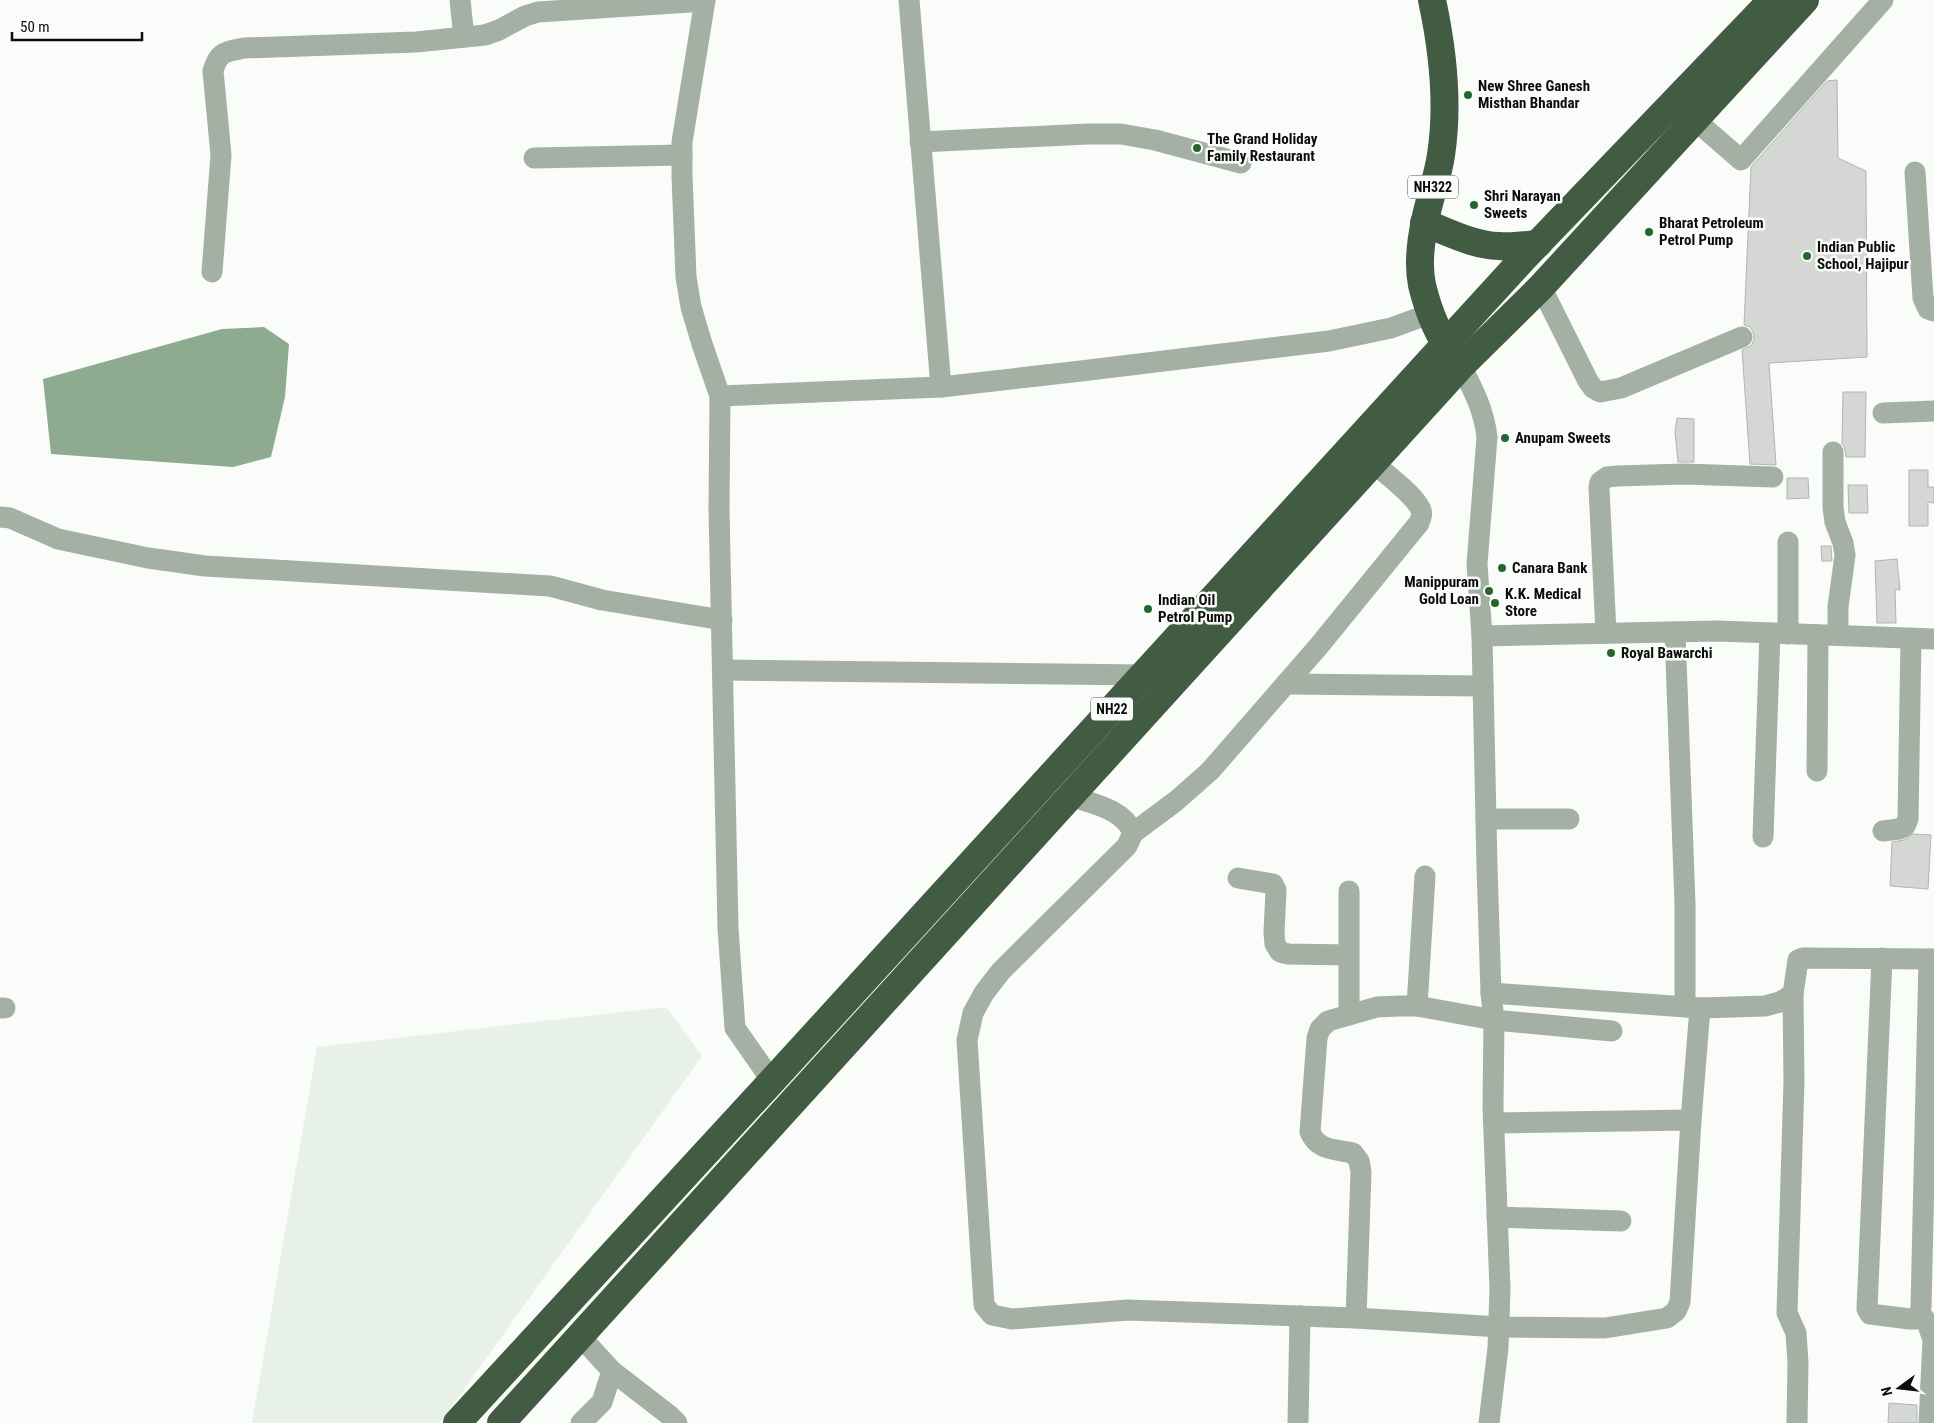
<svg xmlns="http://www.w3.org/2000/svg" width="1934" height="1423" font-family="'Roboto Condensed',sans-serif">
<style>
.built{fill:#e8f1e8}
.water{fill:#8eaa8f}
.building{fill:#d4d7d4;stroke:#b1b4b1}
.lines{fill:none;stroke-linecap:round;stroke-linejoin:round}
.minor{stroke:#a3b0a3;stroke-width:21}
.highway{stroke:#425b43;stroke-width:28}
.poi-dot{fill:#26652e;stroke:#f9fcf9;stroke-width:2}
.labels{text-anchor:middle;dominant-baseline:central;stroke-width:5;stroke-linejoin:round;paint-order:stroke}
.shield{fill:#f9fcf9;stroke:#525452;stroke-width:1}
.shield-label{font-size:14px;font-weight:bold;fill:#0b0c0b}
.poi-label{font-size:15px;font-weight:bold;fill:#0b0c0b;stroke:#f9fcf9;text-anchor:start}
</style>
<rect width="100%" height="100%" fill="#f9fcf9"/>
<!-- built -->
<polygon class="built" points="666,1007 702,1056 440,1423 252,1423 317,1047"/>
<!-- water -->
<polygon class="water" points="264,327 289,344 285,397 271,457 233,467 51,454 43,379 222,329"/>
<!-- building -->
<g class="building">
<polygon points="1837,80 1838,158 1866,171 1867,357 1769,363 1776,465 1750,464 1742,350 1752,345 1754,338 1753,332 1750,327 1744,325 1751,167 1827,81"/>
<polygon points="1843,392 1866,392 1865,457 1846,457 1844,446 1842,444"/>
<polygon points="1677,418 1694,419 1694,462 1678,462 1675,432"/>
<polygon points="1909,470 1928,470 1928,487 1934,487 1934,503 1928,502 1928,526 1909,526"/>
<polygon points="1787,478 1808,478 1809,498 1787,499"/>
<polygon points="1848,485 1867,485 1868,513 1849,513"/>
<polygon points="1821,546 1831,546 1832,561 1822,561"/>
<polygon points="1897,559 1900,590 1895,589 1896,623 1877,623 1875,561"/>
<polygon points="1913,834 1931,835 1928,889 1890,886 1892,842 1904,840"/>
<polygon points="1889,1403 1917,1405 1917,1423 1888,1423"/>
</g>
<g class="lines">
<!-- minor -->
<g class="minor">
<polyline points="460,0 464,37"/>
<polyline points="705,0 682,142 682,176 686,277 691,307 702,344 720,396 719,509 728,928 735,1028 772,1081"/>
<polyline points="909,0 941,387"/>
<polyline points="1695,120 1741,160 1883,0"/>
<polyline points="920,142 1088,134 1121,134 1155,140 1241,163"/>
<polyline points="534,158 682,155"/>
<polyline points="1915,172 1923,298 1928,309 1934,311"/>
<path d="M212,272L221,155L213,71C219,51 225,52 244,48L416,42L485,35L499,30L525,16L538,12L705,1"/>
<polyline points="1541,287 1588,381 1593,388 1600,392 1621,388 1742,337"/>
<path d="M1461,366C1473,389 1484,410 1487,437L1477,564L1482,636L1487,867L1491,993L1494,1020L1493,1107L1500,1289L1498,1348L1489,1423"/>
<polyline points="720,396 941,387 1081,371 1329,341 1391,328 1432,313"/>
<polyline points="1883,413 1934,411"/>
<polyline points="1833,452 1833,507 1835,522 1843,543 1845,555 1838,607 1838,635"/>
<polyline points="0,517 10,518 58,539 148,558 205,566 550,586 602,600 722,620"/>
<polyline points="1788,542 1788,634"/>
<polyline points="1675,632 1685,904 1685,1007"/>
<polyline points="1606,633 1599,488 1600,482 1607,477 1617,476 1684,474 1773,477"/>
<polyline points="1482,636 1718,631 1934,639"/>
<polyline points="723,670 1143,675"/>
<polyline points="1286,684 1483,686"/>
<polyline points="1817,771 1818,635"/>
<path d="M1070,796C1093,804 1124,809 1133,833L1127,846L1001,971L984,993L973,1013L967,1040L983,1289L984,1305L992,1315L1012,1319L1128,1310L1356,1318L1500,1327L1605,1328L1667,1318L1676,1311L1680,1302L1691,1120L1700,1008"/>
<polyline points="1486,819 1569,819"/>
<polyline points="1883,831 1899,829 1905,826 1908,819 1911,638"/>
<path d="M1133,833L1176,801L1210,771L1318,647L1419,523C1421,518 1423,513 1420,508C1413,494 1385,473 1373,463"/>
<polyline points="1763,837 1770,633"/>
<polyline points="1238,878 1273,884 1276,890 1274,933 1275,944 1280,952 1288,954 1349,955"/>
<polyline points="1882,958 1867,1309 1870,1314 1910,1319 1916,1319 1920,1313 1921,1307 1929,959 1934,959"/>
<polyline points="1491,993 1700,1008 1765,1006 1780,1002 1793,994 1798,960 1803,958 1929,959"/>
<polyline points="1793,994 1794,1081 1787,1313 1796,1333 1798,1363 1797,1423"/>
<polyline points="1417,1006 1425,876"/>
<polyline points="0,1008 5,1008"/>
<polyline points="1349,1015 1349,891"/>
<polyline points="1494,1123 1691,1120"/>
<polyline points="1497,1217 1621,1221"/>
<polyline points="1920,1313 1927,1322 1933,1340 1929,1423"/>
<path d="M1356,1318L1361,1172L1359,1161L1353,1153C1335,1149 1318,1151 1310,1132L1317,1038L1320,1029L1328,1021L1377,1007L1399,1006H1417L1494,1020L1612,1031"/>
<polyline points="580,1336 612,1371 602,1402 581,1423"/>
<polyline points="612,1371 669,1415 677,1423"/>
<polyline points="1298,1423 1300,1316"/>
</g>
<!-- highway -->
<g class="highway">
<path d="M1432,0C1443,51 1449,103 1441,155C1438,177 1429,199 1425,221C1421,240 1418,266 1422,285C1428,310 1439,338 1455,357"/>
<path d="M1424,223C1449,232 1472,245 1499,246C1511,247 1525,245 1538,244"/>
<polyline points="457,1423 772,1081 1523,259 1772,0"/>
<polyline points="501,1423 1461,366 1541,287 1805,0"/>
</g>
</g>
<!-- markers -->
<g class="poi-dot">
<circle cx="1468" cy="95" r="5"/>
<circle cx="1197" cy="148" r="5"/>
<circle cx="1474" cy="205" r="5"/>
<circle cx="1649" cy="232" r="5"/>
<circle cx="1807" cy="256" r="5"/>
<circle cx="1505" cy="438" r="5"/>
<circle cx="1502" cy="568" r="5"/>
<circle cx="1489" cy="591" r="5"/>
<circle cx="1495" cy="603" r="5"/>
<circle cx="1148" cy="609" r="5"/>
<circle cx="1611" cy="653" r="5"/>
</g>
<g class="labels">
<!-- shield labels -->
<g class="shield">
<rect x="1408" y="175.5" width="50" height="23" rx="4"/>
<rect x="1091" y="697.5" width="42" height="23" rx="4"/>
</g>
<g class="shield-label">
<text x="1433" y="187">NH322</text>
<text x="1112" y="709">NH22</text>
</g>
<!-- poi labels -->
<g class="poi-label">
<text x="1478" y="86">New Shree Ganesh<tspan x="1478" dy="17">Misthan Bhandar</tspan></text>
<text x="1207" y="139">The Grand Holiday<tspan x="1207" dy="17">Family Restaurant</tspan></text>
<text x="1484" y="196">Shri Narayan<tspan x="1484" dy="17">Sweets</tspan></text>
<text x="1659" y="223">Bharat Petroleum<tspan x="1659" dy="17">Petrol Pump</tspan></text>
<text x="1817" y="247">Indian Public<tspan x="1817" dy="17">School, Hajipur</tspan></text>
<text x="1515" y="438">Anupam Sweets</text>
<text x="1512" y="568">Canara Bank</text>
<text x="1479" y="582" text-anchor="end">Manippuram<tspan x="1479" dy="17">Gold Loan</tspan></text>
<text x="1505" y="594">K.K. Medical<tspan x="1505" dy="17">Store</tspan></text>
<text x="1158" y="600">Indian Oil<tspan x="1158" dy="17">Petrol Pump</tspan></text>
<text x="1621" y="653">Royal Bawarchi</text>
</g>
</g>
<!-- north arrow -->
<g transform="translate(1899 1388) rotate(255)" stroke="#f9fcf9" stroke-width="4" paint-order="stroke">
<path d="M0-4L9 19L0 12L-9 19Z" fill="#0b0c0b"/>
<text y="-8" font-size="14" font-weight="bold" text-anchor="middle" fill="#0b0c0b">N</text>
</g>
<!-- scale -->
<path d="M12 32v8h130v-8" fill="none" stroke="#0b0c0b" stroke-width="2.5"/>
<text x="20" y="32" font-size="15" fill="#0b0c0b" stroke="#f9fcf9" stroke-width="4" paint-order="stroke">50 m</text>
</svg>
